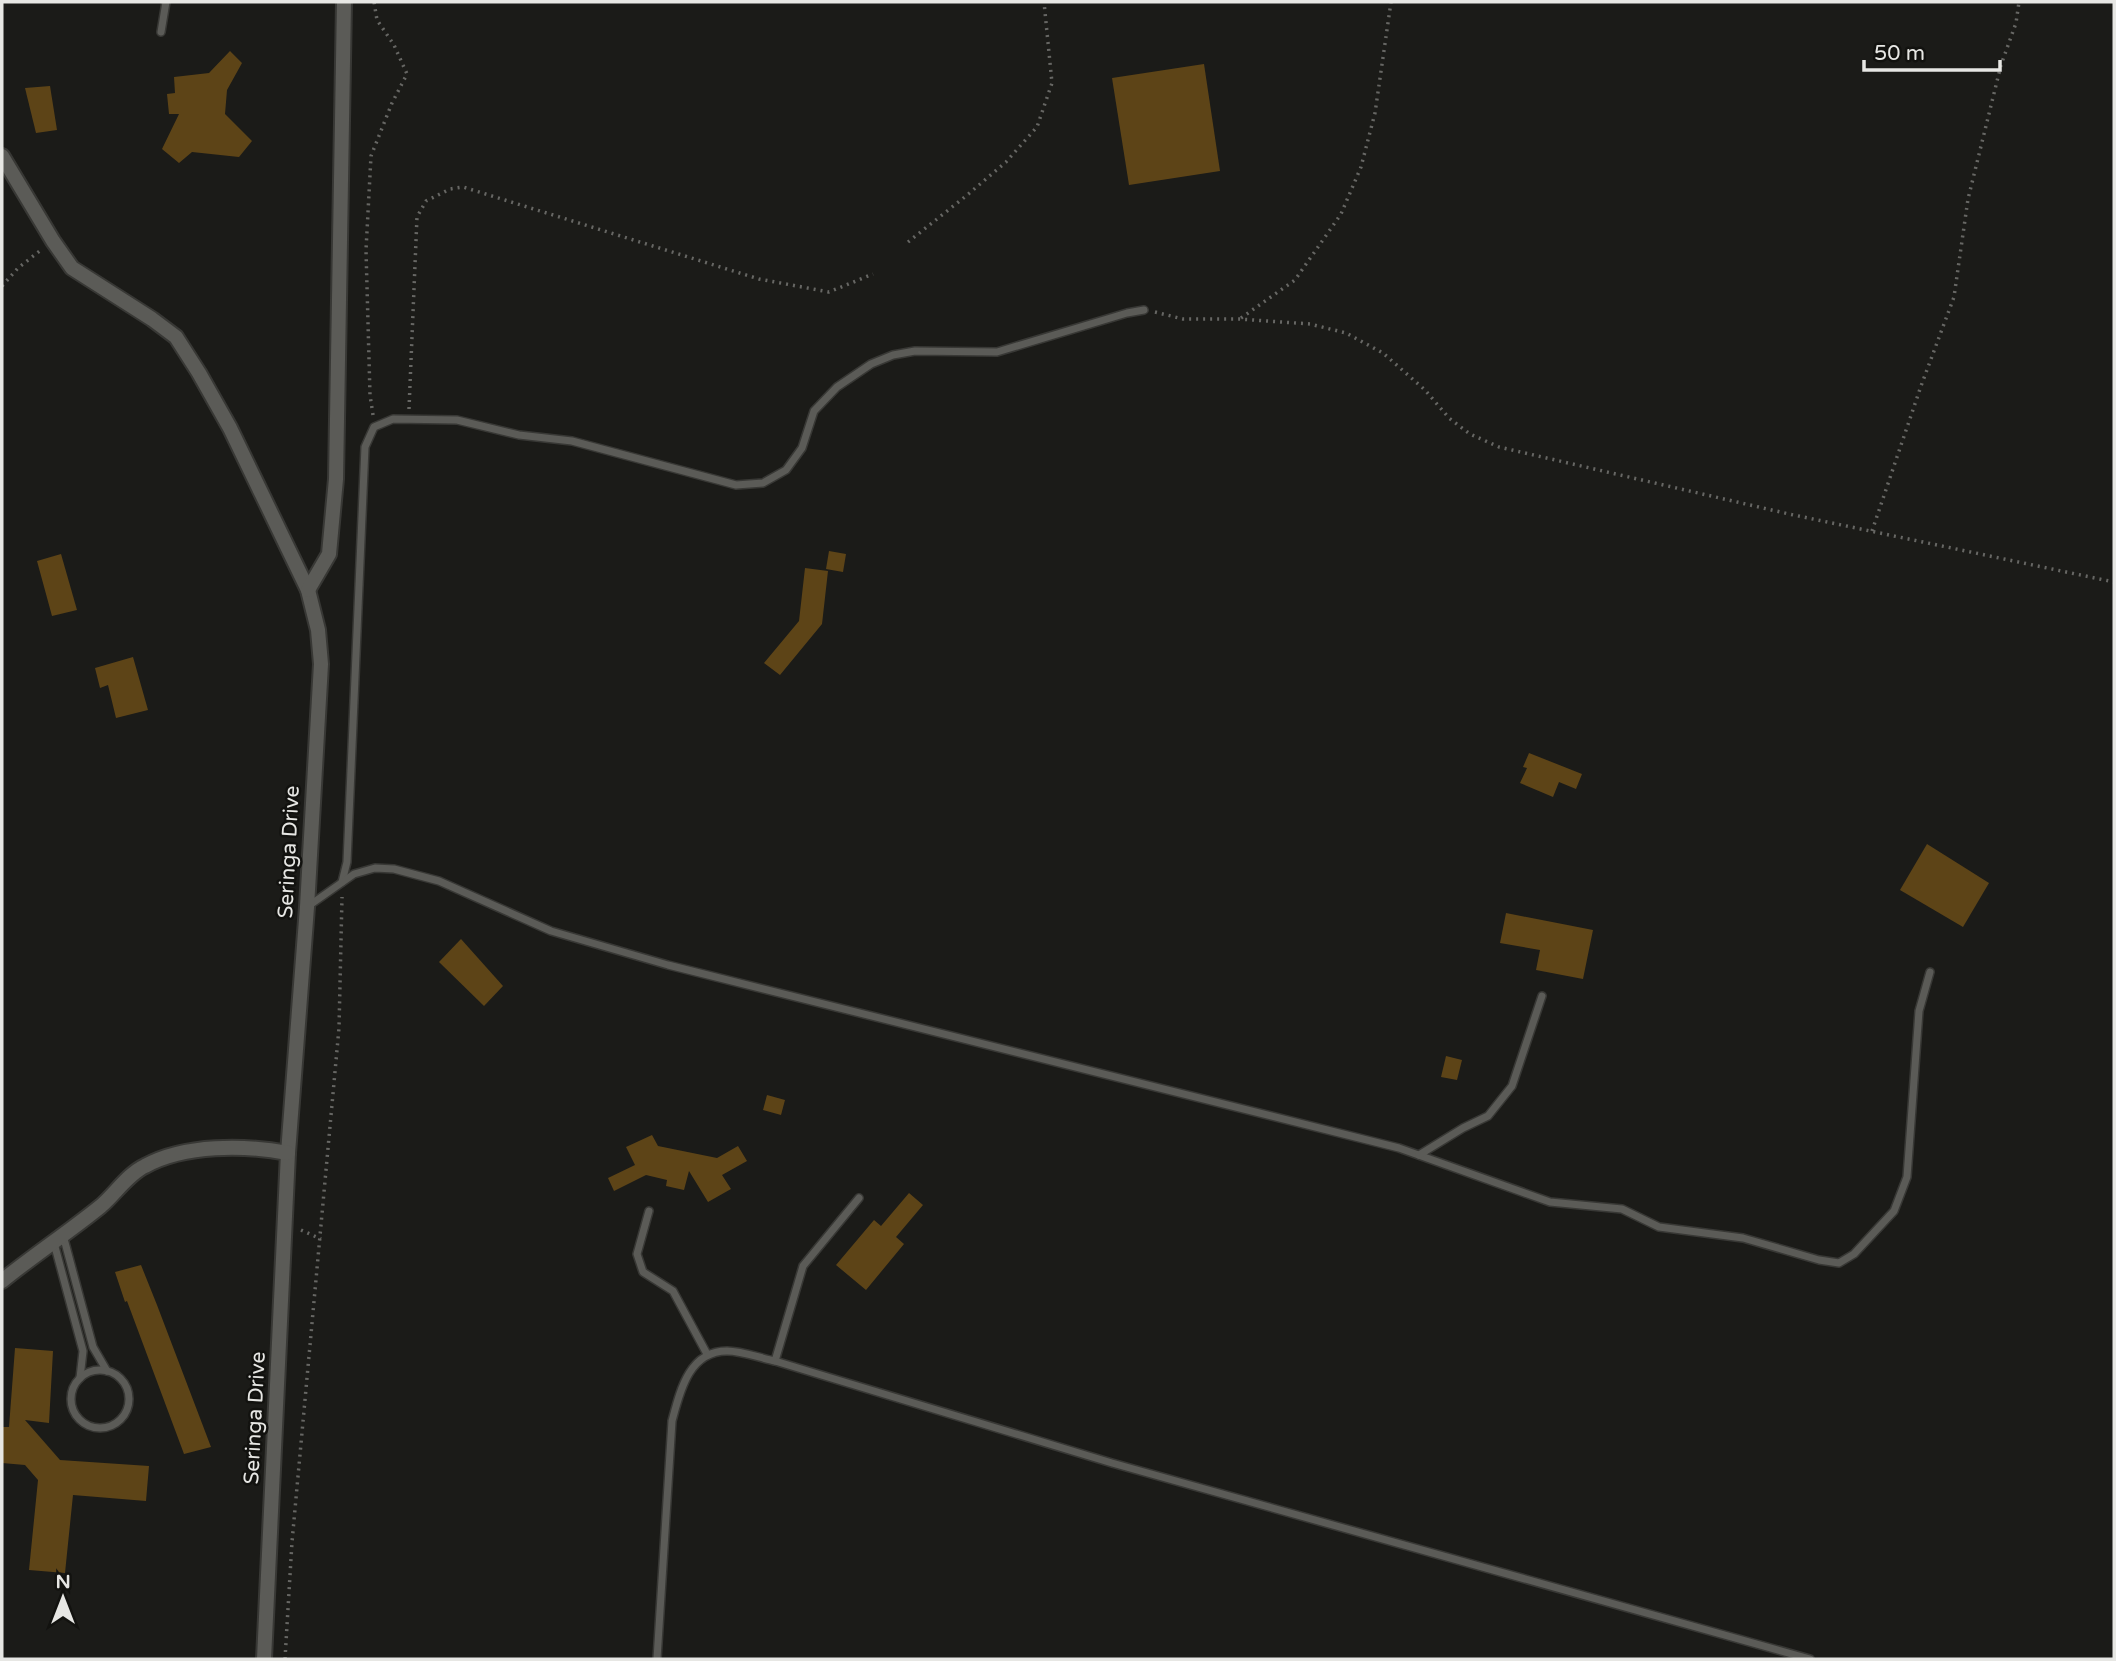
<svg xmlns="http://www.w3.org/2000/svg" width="2116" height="1661" font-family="'Varela Round',sans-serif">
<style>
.building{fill:#5d4417}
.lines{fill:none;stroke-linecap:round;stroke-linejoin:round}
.lane-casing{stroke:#383835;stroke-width:10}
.street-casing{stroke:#383835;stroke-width:18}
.path{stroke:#676764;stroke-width:3.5;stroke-dasharray:2 5;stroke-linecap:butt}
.lane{stroke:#5b5b57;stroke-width:7}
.street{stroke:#5b5b57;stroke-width:14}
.labels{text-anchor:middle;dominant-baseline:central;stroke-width:5;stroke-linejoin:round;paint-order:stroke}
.street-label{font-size:21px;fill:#e7e7e4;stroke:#12120f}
</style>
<rect width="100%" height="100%" fill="#1b1b18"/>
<!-- building -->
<g class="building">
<polygon points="230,51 242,63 227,90 225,114 252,141 239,157 192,152 179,163 162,149 179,114 169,114 167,94 175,93 174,77 209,73"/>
<polygon points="1204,64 1220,171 1129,185 1112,78"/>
<polygon points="50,86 57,130 36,133 25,88"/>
<polygon points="829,551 846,554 843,572 826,569"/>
<polygon points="61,554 77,610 52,616 37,561"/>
<polygon points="805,568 828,571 822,624 780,675 764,663 799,621"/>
<polygon points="133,657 148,710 116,718 108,685 100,688 95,668"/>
<polygon points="1529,753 1582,774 1576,789 1559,782 1553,797 1520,783 1527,768 1523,767"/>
<polygon points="1927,844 1989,883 1963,927 1900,890"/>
<polygon points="1506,913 1593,930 1583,979 1536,970 1540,950 1500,943"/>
<polygon points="461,939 503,986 484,1006 439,962"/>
<polygon points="1446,1056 1462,1060 1457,1080 1441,1077"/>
<polygon points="767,1095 785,1100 781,1115 763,1110"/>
<polygon points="652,1135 658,1146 717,1158 738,1146 747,1161 722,1175 731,1189 708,1202 689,1171 684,1190 666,1186 667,1180 646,1175 614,1191 608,1178 635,1165 626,1147"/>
<polygon points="909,1193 923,1205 896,1237 904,1244 866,1290 836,1265 874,1220 881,1226"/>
<polygon points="141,1265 157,1305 211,1447 184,1454 127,1301 125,1302 115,1272"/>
<polygon points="15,1348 53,1351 49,1423 25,1420 60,1460 149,1466 146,1501 73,1495 65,1573 29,1570 38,1480 25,1465 2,1463 2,1427 9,1427"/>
</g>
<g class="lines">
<!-- lane casing -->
<g class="lane-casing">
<g id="lane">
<polyline points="161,32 166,2"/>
<polyline points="342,882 347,862 365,447 374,427 393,419 457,420 519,435 572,441 736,485 763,483 786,470 802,448 814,411 837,387 871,364 893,355 915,351 997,352 1127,313 1144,310"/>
<polyline points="307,907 354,874 375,868 394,869 439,881 551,931 668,965 1399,1148 1550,1202 1622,1209 1659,1227 1743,1238 1819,1260 1839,1263 1854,1254 1894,1211 1907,1177 1919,1011 1930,972"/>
<polyline points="1419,1155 1463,1128 1488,1116 1512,1086 1542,996"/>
<polyline points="649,1211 637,1254 643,1272 673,1291 707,1354"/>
<polyline points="63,1235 93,1347 107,1371"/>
<polyline points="54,1243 83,1351 80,1378"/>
<polyline points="775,1361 803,1266 859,1198"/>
<circle cx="100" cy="1399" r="29"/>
<path d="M657,1659L672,1421C680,1391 689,1351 727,1351C742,1351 760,1358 775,1361L1112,1463L1810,1659"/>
</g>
</g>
<!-- street casing -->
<g class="street-casing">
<g id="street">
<polyline points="2,156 53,241 72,268 152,319 176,337 199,373 230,428 308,590 318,630 321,664 307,907 288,1153 264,1659"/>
<polyline points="308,590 329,554 336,479 344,2"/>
<path d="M2,1281C34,1255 69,1232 101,1206C115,1194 128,1174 145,1166C185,1144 245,1145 288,1153"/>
</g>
</g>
<!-- path -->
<g class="path">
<polyline points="908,242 966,196 1006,162 1037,127 1052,83 1044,2"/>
<polyline points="2,286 18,268 41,250"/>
<polyline points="1155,312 1183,319 1239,319 1310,324 1346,333 1383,353 1425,390 1449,418 1470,434 1499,447 1789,514 2114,582"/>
<polyline points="1241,318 1295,280 1341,214 1361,167 1375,113 1391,2"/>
<polyline points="409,409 417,217 426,201 450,189 463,187 759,279 829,292 873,274"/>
<polyline points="373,415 370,395 366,250 371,156 392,103 407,74 394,45 377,20 374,2"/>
<polyline points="1872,531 1921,386 1954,297 1968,199 2001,65 2016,23 2019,2"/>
<polyline points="301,1230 321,1239"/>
<polyline points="285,1659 292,1542 339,1028 342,897"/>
</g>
<!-- lane -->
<use href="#lane" class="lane"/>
<!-- street -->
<use href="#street" class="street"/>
</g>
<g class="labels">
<!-- street labels -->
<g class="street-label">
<text transform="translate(289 852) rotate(-87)">Seringa Drive</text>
<text transform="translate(255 1418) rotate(-87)">Seringa Drive</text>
</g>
</g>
<!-- border -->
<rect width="2116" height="1661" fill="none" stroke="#e7e7e4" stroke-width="7"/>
<!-- north arrow -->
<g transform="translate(63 1598)" stroke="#12120f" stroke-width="5" paint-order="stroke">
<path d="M0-5L12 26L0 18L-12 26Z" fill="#e7e7e4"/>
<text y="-10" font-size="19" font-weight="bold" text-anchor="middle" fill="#e7e7e4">N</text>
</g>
<!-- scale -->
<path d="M1864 60v10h136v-10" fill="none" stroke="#e7e7e4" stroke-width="3.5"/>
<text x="1874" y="60" font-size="21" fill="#e7e7e4" stroke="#12120f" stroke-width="5" paint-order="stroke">50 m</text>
</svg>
